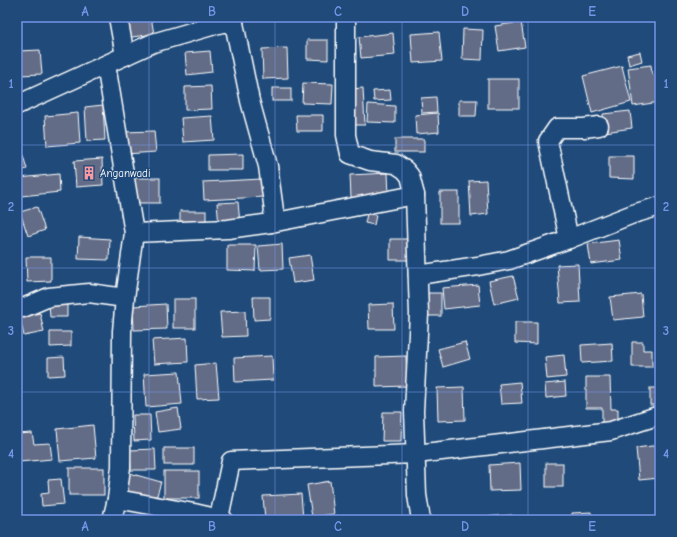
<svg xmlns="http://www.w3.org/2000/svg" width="677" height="537" font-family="'Comic Neue',sans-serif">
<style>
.building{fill:#646c87;stroke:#fff}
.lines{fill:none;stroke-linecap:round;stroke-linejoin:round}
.minor-casing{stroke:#fff;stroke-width:21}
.minor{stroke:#1f4a7a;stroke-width:18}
.grid{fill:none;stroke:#7795e8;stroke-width:1;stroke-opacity:0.55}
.labels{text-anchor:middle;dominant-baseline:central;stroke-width:3;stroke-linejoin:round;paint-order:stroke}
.poi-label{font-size:11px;fill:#fff;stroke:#1f4a7a;text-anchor:start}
.neatline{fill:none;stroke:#7795e8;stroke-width:1.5}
.grid-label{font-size:13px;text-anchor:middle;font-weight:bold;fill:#7795e8}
</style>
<rect width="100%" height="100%" fill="#1f4a7a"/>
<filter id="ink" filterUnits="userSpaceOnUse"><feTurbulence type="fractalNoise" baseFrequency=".025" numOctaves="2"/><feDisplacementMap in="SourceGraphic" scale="8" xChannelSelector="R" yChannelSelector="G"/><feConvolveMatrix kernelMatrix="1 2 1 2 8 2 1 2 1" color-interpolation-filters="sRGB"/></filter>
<g filter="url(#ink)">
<!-- building -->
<g class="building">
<polygon points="124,17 151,17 154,34 125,38"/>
<polygon points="300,17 323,17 323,20 300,21"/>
<polygon points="521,22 525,47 499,51 495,26"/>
<polygon points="463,29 483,30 482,60 462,59"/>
<polygon points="439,32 442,61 413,63 411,34"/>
<polygon points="393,33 395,55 361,58 359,37"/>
<polygon points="307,40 328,40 328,60 307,59"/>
<polygon points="287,48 288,78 263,79 262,49"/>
<polygon points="40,50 42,74 20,75 18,51"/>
<polygon points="210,51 212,72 187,75 185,53"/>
<polygon points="640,52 642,61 629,65 627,55"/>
<polygon points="651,65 652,75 658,74 660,85 660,102 633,106 628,68"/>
<polygon points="622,66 631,102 592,113 583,76"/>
<rect x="488" y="79" width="31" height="29"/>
<polygon points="303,83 333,84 332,104 302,103"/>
<polygon points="211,86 212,109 185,110 185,87"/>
<rect x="272" y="88" width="19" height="13"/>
<polygon points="363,88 365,125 352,125 350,89"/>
<polygon points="390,90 391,100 374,101 373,91"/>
<polygon points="436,97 437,112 422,113 421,98"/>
<polygon points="459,100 477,100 476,116 459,116"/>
<polygon points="368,104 395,106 395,123 367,122"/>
<polygon points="103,105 105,140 87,141 85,107"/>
<polygon points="630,111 632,128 605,132 603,114"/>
<polygon points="78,113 80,143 47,146 45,116"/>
<polygon points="438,113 439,132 416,134 415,115"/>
<polygon points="296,115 323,115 323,131 297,131"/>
<polygon points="212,116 214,140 183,142 181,118"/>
<polygon points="154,131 156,152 125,154 124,132"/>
<rect x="395" y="139" width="29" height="13"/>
<polygon points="22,152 27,169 17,172 17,153"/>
<polygon points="243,154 243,170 208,170 208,155"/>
<polygon points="609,156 634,156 634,179 609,178"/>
<polygon points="102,159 103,185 76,187 74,161"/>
<polygon points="388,173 389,196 351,198 350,175"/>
<polygon points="59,174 60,192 21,196 19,178"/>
<rect x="131" y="178" width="29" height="25"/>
<polygon points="262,179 263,197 204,200 203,182"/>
<polygon points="486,180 488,214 471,216 469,181"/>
<rect x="440" y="192" width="19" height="31"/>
<polygon points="238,202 240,224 219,226 217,203"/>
<polygon points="37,207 45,230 28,236 20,212"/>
<rect x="180" y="211" width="26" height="16"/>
<polygon points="367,214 376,215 374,225 365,223"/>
<polygon points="79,237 110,239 109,260 78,259"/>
<polygon points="390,239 407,239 408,260 390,260"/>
<polygon points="619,240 622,260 591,264 588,244"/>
<polygon points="282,244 283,269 260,270 258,246"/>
<polygon points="227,245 256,245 255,271 227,270"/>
<polygon points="310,255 314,280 293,283 289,258"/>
<polygon points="26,257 51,257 51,281 27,282"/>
<polygon points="578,264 580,302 560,303 557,265"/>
<polygon points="513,276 519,298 494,304 489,281"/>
<polygon points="478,285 480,305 444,309 442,288"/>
<rect x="425" y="293" width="16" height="23"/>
<polygon points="660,293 660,318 657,294"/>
<polygon points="641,294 643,317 613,320 610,297"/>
<polygon points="253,297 270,297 270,319 254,320"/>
<rect x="173" y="299" width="22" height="29"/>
<polygon points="49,303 67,303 67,317 50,317"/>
<polygon points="166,304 167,329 134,330 133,306"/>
<polygon points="393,304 394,329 369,329 368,305"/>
<polygon points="245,311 246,336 222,337 220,312"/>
<polygon points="40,313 44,332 24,336 20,318"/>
<polygon points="515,322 537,322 537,344 515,343"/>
<polygon points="50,332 71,332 71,346 50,347"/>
<polygon points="187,338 188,362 154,364 152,340"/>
<polygon points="465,342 470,359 443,367 438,349"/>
<polygon points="632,342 643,342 643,350 652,350 652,367 632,367"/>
<polygon points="612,343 613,361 582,363 581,345"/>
<polygon points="564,355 566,377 547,379 545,357"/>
<polygon points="272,356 273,380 235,382 234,358"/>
<polygon points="406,356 407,386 376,387 376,357"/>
<polygon points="64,357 65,375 48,376 48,358"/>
<polygon points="216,363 219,398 197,399 195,365"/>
<polygon points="179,372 182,404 146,407 144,374"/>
<polygon points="586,377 610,377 611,409 618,409 618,424 602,424 602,408 586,408"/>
<polygon points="520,382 522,403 501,404 499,384"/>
<polygon points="565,382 566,396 546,398 545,384"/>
<polygon points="464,387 465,420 438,421 437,388"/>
<rect x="650" y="388" width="10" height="17"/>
<polygon points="178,408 181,429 158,432 155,412"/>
<polygon points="383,412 402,412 401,441 382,441"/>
<polygon points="133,415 150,415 151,440 134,441"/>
<polygon points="93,425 96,458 60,461 57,429"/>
<polygon points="32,433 34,444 50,443 52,459 19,462 17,434"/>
<polygon points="660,445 660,478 639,480 636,448"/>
<rect x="164" y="448" width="30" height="17"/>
<polygon points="155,449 156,470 131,470 130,450"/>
<polygon points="520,463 521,490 490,491 489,465"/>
<rect x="546" y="463" width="17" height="24"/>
<rect x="69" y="468" width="35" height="27"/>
<rect x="164" y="471" width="35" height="27"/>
<polygon points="129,473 161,482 155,502 123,493"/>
<polygon points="61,479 64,504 42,506 41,494 49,493 48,480"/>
<polygon points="330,481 334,514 312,517 307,485"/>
<polygon points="301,494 303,519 265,520 263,496"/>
<polygon points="591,512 592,520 572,520 572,513"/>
<polygon points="512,515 512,520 481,520 481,517"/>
</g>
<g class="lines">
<!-- minor casing -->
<g class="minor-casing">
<g id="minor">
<polyline points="118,17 125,56"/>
<polyline points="346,17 346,135 350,154 370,161 396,164 405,170 410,176 415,195 419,314 414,411 417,495 421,520"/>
<polyline points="106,65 134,233 125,298 122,331 121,467 117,499 112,520"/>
<polyline points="17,105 153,43 222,23 234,23 234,17"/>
<polyline points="271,223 415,195"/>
<polyline points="134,233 228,229 271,223 274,211 268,166 250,101 234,23"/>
<polyline points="569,239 548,141 557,128 584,128 599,126"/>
<polyline points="418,275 478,266 509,260 569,239 633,214 660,206"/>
<polyline points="23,308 49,297 89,293 125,298"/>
<polyline points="117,499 194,513 224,520"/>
<polyline points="219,518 231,461 416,454 611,431 660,415"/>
</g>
</g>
<!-- minor -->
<use href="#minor" class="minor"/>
</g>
</g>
<!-- grid -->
<path class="grid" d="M149,17V520M275,17V520M402,17V520M528,17V520M17,145H660M17,268H660M17,392H660"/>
<!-- icons -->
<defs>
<g id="building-bare" transform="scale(1.08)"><path d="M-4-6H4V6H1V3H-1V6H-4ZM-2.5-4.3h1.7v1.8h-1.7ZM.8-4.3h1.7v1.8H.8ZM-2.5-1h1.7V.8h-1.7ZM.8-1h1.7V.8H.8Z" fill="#ff9aa2" stroke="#1f4a7a" stroke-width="2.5" paint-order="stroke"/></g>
</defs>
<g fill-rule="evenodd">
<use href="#building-bare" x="89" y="173"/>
</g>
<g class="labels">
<!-- poi labels -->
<g class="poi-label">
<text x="100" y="173">Anganwadi</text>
</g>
</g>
<!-- margin -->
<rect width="677" height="537" fill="none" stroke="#1f4a7a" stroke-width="44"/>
<rect x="22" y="22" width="633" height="493" class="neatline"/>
<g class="grid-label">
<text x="85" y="16">A</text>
<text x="212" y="16">B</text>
<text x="338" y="16">C</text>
<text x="465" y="16">D</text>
<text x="592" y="16">E</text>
<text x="11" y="88">1</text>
<text x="666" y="88">1</text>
<text x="11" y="211">2</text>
<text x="666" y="211">2</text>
<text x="11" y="335">3</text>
<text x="666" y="335">3</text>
<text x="11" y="458">4</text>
<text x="666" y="458">4</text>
<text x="85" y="531">A</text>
<text x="212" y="531">B</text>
<text x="338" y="531">C</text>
<text x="465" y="531">D</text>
<text x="592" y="531">E</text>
</g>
</svg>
